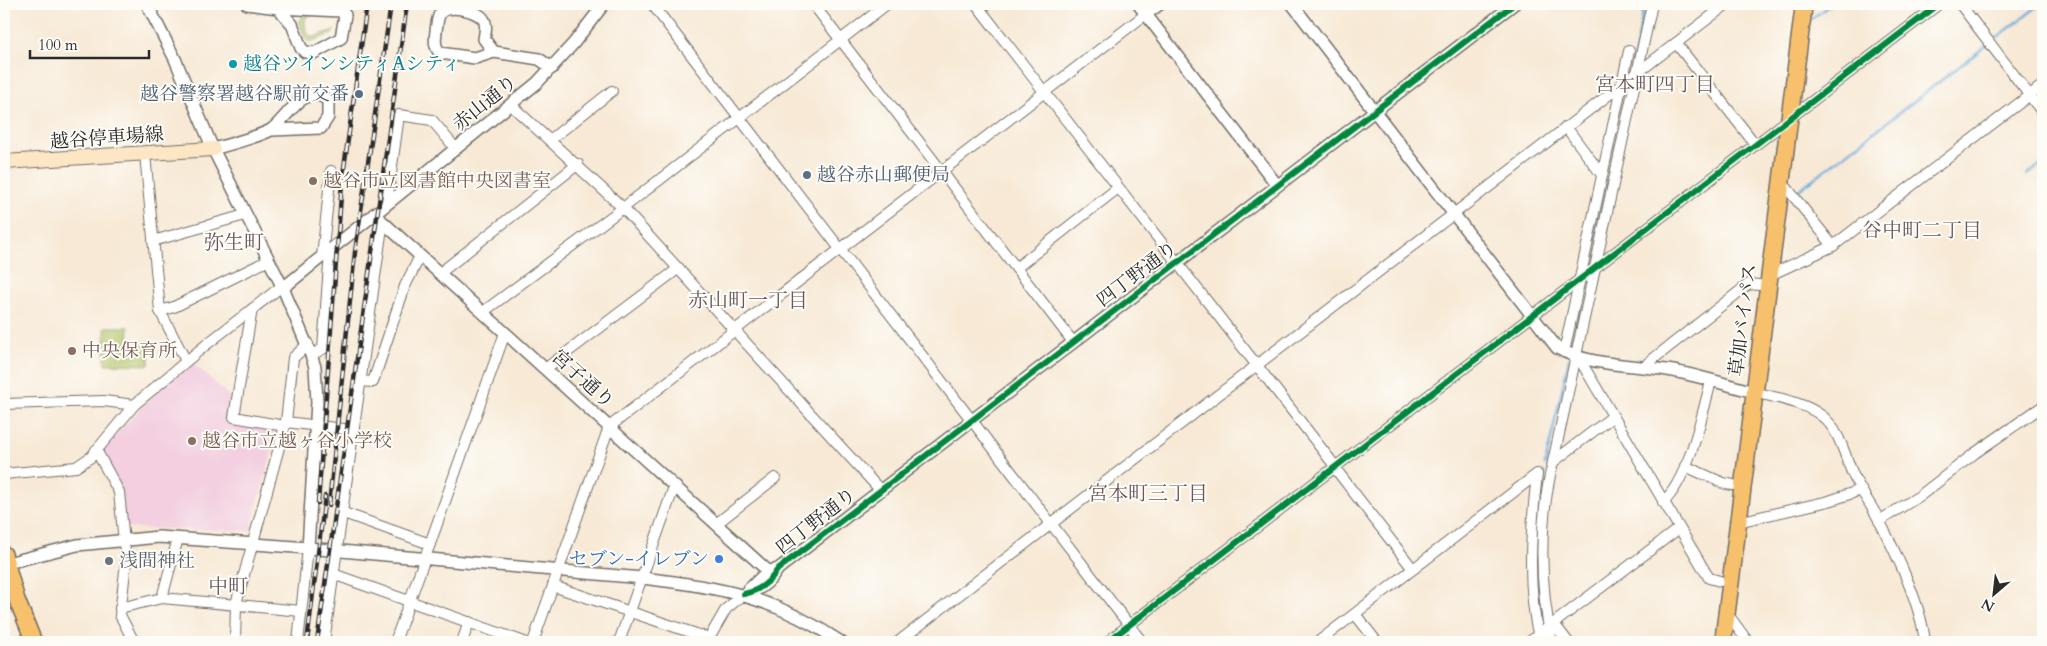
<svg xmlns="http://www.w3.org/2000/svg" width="2047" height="646" font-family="Cardo,'Noto Serif JP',serif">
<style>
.built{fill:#f3cfe0}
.green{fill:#afbf61;stroke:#6d7546}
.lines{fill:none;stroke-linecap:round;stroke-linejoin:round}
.stream{stroke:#68aadc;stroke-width:2.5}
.minor-casing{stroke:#726e66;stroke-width:12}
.tertiary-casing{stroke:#726e66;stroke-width:14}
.secondary-casing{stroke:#726e66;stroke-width:16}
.primary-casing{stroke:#726e66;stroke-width:18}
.trunk-casing{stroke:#726e66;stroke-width:19}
.minor{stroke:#fff;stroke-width:10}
.tertiary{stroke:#fff;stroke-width:11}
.secondary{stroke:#fce6c4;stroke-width:14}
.primary{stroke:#f7c06c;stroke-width:15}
.trunk{stroke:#f7c06c;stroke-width:16}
.rail-casing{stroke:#2b2b2b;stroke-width:4.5}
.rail{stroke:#fdfcf7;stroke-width:2.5;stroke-dasharray:8;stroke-linecap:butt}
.cycleway-casing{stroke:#fdfcf7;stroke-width:9}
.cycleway{stroke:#00873e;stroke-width:6}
.culture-dot{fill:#0f9aa8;stroke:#fdfcf7;stroke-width:2}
.service-dot{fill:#5c6f8a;stroke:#fdfcf7;stroke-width:2}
.education-dot{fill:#8d6e63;stroke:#fdfcf7;stroke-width:2}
.shop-dot{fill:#3f7fe0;stroke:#fdfcf7;stroke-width:2}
.worship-dot{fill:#6b7280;stroke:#fdfcf7;stroke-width:2}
.labels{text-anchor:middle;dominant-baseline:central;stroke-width:4;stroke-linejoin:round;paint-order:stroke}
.culture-label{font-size:19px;fill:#0d838f;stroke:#fdfcf7;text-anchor:start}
.service-label{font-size:19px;fill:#4e5e75;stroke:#fdfcf7;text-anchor:end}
.street-label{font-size:19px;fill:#2b2b2b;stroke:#fdfcf7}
.education-label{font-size:19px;fill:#785e54;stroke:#fdfcf7;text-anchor:start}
.shop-label{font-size:19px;fill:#366cbe;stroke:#fdfcf7;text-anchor:end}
.worship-label{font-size:19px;fill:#5b616d;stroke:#fdfcf7;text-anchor:start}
.neighbourhood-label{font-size:20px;fill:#69575d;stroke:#fdfcf7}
</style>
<rect width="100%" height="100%" fill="#fdfcf7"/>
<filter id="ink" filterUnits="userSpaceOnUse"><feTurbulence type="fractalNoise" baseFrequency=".02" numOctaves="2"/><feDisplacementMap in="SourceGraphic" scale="10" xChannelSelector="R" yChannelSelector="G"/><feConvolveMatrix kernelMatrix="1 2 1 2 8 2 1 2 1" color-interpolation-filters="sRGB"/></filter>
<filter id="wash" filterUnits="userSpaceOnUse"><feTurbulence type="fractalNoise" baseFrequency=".0096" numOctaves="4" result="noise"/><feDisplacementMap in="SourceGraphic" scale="20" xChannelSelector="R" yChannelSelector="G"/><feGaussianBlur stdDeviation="1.12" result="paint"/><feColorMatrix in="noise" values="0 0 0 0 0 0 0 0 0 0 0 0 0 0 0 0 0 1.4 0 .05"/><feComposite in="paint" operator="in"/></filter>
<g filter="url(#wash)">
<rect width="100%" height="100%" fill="#f7e9d5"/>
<!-- built -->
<polygon class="built" points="193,363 233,399 231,419 276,427 278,431 250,531 127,528 101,450 157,391"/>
<!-- green -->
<g class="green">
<polygon points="304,14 310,15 305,19 306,30 311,38 334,30 332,34 310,42 305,39 299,21"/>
<polygon points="105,327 129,327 128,341 150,342 149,365 105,364"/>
</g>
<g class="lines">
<!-- stream -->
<g class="stream">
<polyline points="1810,20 1831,4"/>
<polyline points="1991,42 2041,4"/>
<polyline points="1631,72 1645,4"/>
<polyline points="2027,175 2043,163"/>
<polyline points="1795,193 1987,45"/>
<polyline points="1590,261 1629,86"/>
<polyline points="1572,346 1585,283"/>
<polyline points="1545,465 1569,359"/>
<polyline points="1538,570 1537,543 1544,472"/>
<polyline points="1538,578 1543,626"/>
<polyline points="1545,637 1546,642"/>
</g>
</g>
</g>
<g filter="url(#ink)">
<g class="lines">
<!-- minor casing -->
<g class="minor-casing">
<g id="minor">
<polyline points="652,4 1142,642"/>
<polyline points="813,4 1073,342"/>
<polyline points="976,4 1335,466"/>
<polyline points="1960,4 2043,113"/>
<polyline points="1676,43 1755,144"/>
<polyline points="511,105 623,208 881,491"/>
<polyline points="1566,127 1602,175"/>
<polyline points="550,140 612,91"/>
<polyline points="145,154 160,311 186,361"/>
<polyline points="1781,187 1787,188 1833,246"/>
<polyline points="387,202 399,115 432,120 456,149"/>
<polyline points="153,241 245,215"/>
<polyline points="322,257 331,171"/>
<polyline points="1016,268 1118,188"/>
<polyline points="440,273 578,164"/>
<polyline points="1770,275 1833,246 2043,85"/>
<polyline points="252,309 234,417 285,426"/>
<polyline points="160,311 174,307 269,260"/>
<polyline points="483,312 623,208 887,4"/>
<polyline points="1564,352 1629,51"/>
<polyline points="311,355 323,349 330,251"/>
<polyline points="1577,355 1709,578 1720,581"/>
<polyline points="1257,365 1727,4"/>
<polyline points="1647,368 1648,363 1749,284 1759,285"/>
<polyline points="545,369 679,268"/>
<polyline points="359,381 373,382 405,286 420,256"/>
<path d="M1754,392C1776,398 1804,402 1822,416C1841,431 1845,459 1855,479C1862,493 1871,505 1878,518C1896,553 1921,604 1925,642"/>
<polyline points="4,404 104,401 134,405"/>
<polyline points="286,422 352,430"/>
<polyline points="96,450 119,492 126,562 120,615 134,642"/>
<polyline points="1553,462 1652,4"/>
<polyline points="1685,466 1723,483 1733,485"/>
<polyline points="1334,467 1413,569"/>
<polyline points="4,474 76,467 91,457 134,405 207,344 282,286"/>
<path d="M1663,502C1688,481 1703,412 1711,381"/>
<polyline points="341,512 430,544"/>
<polyline points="1879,521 1921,495 1975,453 2043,406"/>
<polyline points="1738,522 1829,501 1861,490"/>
<polyline points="716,524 775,478"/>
<polyline points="333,574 524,642"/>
<polyline points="553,586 708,638"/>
<polyline points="162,598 178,538"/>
<polyline points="120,608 162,598 301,611"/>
<polyline points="1355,614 1377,642"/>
<polyline points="1726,616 1732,620 1748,642"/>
<polyline points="1555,625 1568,642"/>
<polyline points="235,642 236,604 286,422 293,358 308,344"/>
<polyline points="298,642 308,548"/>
<polyline points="324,642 381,234 384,223"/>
<polyline points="395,642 505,333"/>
<polyline points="462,642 469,622"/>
<polyline points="533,642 609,427 1146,14"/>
<polyline points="619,642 674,487"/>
<polyline points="707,642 726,609 744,594"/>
<polyline points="898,642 1257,365"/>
<polyline points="1107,642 1939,4"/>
<path d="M1318,642L1537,474C1531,529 1526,588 1540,642"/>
<polyline points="1529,642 1678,529"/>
<path d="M1552,642C1539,585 1539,519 1553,462L1612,417"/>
</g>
</g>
<!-- tertiary casing -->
<g class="tertiary-casing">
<g id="tertiary">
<polyline points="147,4 175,59 213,149 283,288 311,355 315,367 317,402 308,548"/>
<polyline points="247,4 278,8 341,11 345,15 341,38 314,53 305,52 301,48 292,24 278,8"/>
<polyline points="1138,4 1277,185"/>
<path d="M1292,4L1557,348C1592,367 1634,364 1673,371C1700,376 1727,385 1754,392"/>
<polyline points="1146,14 1160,4"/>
<path d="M494,52L475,58L440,53C434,46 435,40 436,31C437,25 437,17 441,12C449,4 478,10 484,20C487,25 485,33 484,39L494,52L539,59L552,68"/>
<path d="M213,149C231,144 251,139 269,131C284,124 305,78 328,101V117L321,128L272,130"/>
<polyline points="374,214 768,571"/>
<polyline points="283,288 537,83 573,44 604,4"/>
<path d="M4,564L77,545L159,537L308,548L642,578C722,587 773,597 841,642"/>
<polyline points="747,591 768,571 775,570"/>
<path d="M744,594C760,591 770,582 778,569L829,530L1514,4"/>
</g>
</g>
<!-- secondary casing -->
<g class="secondary-casing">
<polyline id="secondary" points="4,162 213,149"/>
</g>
<!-- primary casing -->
<g class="primary-casing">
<polyline id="primary" points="4,554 17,600 34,642"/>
</g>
<!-- trunk casing -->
<g class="trunk-casing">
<polyline id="trunk" points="1723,642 1804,4"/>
</g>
<!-- minor -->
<use href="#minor" class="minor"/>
<!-- tertiary -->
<use href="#tertiary" class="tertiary"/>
<!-- secondary -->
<use href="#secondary" class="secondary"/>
<!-- primary -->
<use href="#primary" class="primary"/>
<!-- trunk -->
<use href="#trunk" class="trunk"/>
<!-- rail casing -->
<g class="rail-casing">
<g id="rail">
<polyline points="318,503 342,182 367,4"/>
<polyline points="329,505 355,252 391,4"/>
<polyline points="307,642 325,496"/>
<polyline points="317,642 407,4"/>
</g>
</g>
<!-- rail -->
<use href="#rail" class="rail"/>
<!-- cycleway casing -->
<g class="cycleway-casing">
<g id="cycleway">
<path d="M744,594C760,591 770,582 778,569L829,530L1514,4"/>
<polyline points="1107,642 1939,4"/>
</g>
</g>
<!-- cycleway -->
<use href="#cycleway" class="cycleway"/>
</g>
</g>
<!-- markers -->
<circle class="culture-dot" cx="233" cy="64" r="5"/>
<g class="service-dot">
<circle cx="359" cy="94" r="5"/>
<circle cx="807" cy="175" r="5"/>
</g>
<g class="education-dot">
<circle cx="313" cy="181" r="5"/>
<circle cx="72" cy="351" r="5"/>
<circle cx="192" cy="441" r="5"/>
</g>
<circle class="shop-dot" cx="719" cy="559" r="5"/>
<circle class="worship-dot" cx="109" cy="561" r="5"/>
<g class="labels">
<!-- culture labels -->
<g class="culture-label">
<text x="243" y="64">越谷ツインシティAシティ</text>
</g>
<!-- service labels -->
<g class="service-label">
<text x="349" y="94">越谷警察署越谷駅前交番</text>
<text x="817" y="175" text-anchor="start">越谷赤山郵便局</text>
</g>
<!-- street labels -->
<g class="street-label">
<text transform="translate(485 103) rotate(-39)">赤山通り</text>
<text transform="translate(107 138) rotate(-4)">越谷停車場線</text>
<text transform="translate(1137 274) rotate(-37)">四丁野通り</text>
<text transform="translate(1743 320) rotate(-83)">草加バイパス</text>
<text transform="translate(583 379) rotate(42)">宮子通り</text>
<text transform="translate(816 521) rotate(-38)">四丁野通り</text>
</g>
<!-- education labels -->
<g class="education-label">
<text x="323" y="181">越谷市立図書館中央図書室</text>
<text x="82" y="351">中央保育所</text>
<text x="202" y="441">越谷市立越ヶ谷小学校</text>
</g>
<!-- shop labels -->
<g class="shop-label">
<text x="709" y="559">セブン-イレブン</text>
</g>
<!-- worship labels -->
<g class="worship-label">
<text x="119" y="561">浅間神社</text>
</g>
<!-- neighbourhood labels -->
<g class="neighbourhood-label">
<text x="1655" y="84">宮本町四丁目</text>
<text x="1922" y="230">谷中町二丁目</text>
<text x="234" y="242">弥生町</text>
<text x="748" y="300">赤山町一丁目</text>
<text x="1148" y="493">宮本町三丁目</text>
<text x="228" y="586">中町</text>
</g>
</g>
<!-- margin -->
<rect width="2047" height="646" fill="none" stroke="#fdfcf7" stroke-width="20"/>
<!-- north arrow -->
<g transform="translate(1994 594) rotate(208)" stroke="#fdfcf7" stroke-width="4" paint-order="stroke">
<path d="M0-4L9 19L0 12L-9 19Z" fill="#2b2b2b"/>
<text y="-8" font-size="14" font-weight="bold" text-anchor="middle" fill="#2b2b2b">N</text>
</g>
<!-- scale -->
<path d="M30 50v8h119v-8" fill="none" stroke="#2b2b2b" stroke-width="2.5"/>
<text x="38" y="50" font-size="15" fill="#2b2b2b" stroke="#fdfcf7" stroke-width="4" paint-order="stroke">100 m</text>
</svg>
